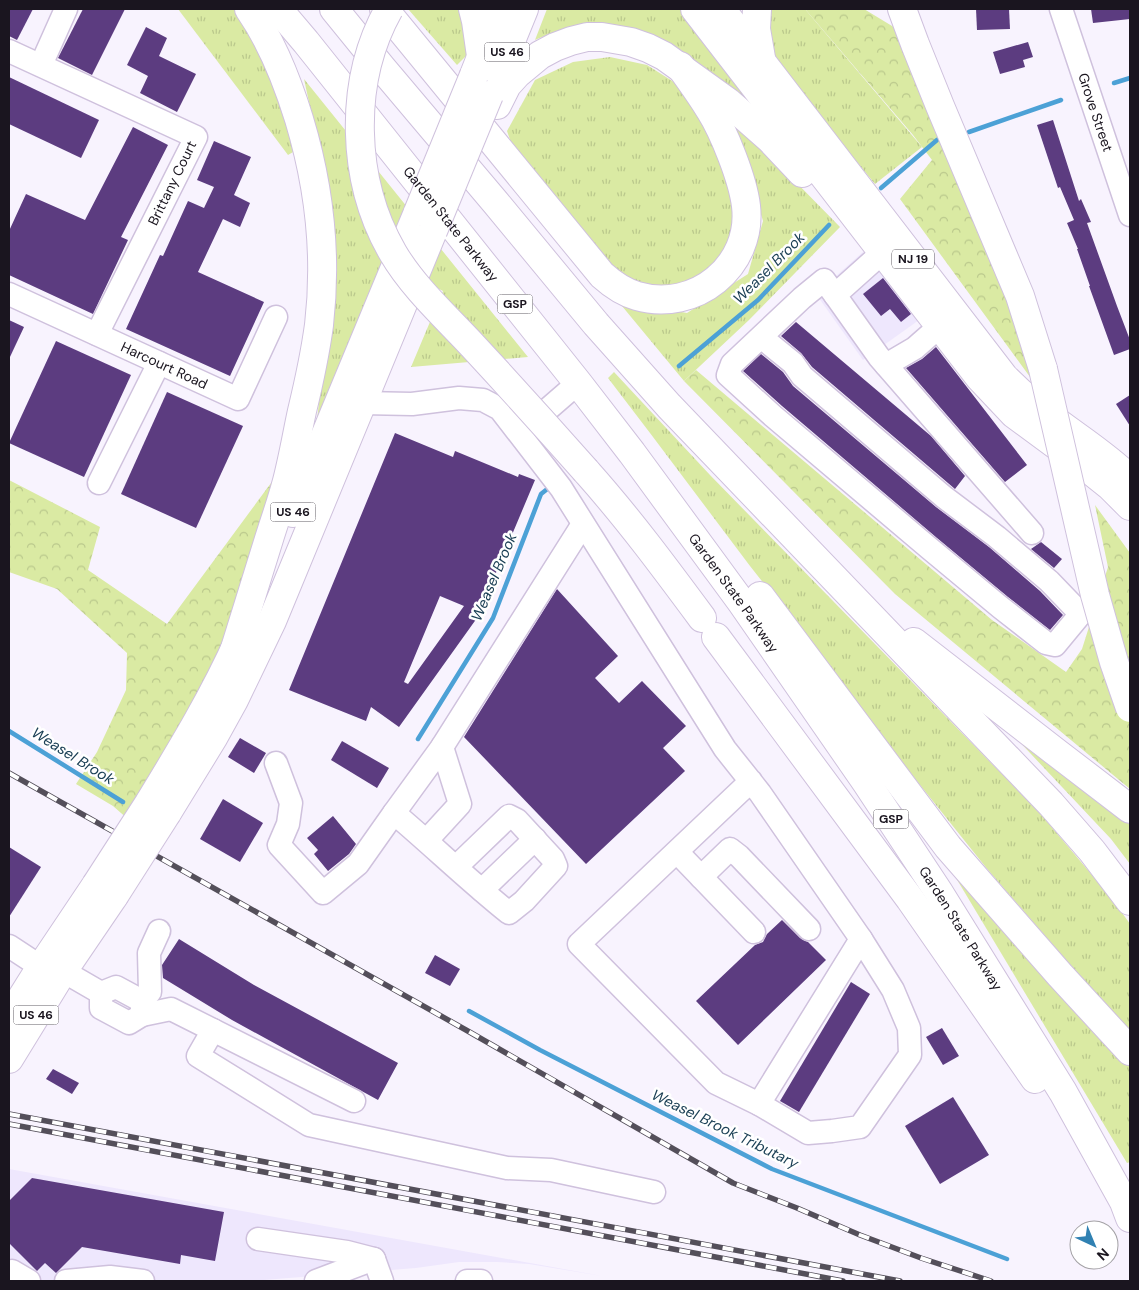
<svg xmlns="http://www.w3.org/2000/svg" width="1139" height="1290" font-family="'DM Sans',sans-serif">
<style>
.commercial{fill:#eee7fd}
.grass{fill:url(#grass-tufts)}
.forest{fill:url(#forest-crowns)}
.lines{fill:none;stroke-linecap:round;stroke-linejoin:round}
.stream{stroke:#4ca1d6;stroke-width:4.5}
.building{fill:#5c3c80;fill-rule:evenodd}
.minor-casing{stroke:#cfc1dd;stroke-width:25}
.highway-casing{stroke:#cfc1dd;stroke-width:30}
.minor{stroke:#fff;stroke-width:22}
.highway{stroke:#fff;stroke-width:28}
.rail-casing{stroke:#544f5a;stroke-width:5.5}
.rail{stroke:#fff;stroke-width:4;stroke-dasharray:11;stroke-linecap:butt}
.highway-bridge-casing{stroke:#cfc1dd;stroke-width:30;stroke-linecap:butt}
.highway-bridge{stroke:#fff;stroke-width:28}
.labels{text-anchor:middle;dominant-baseline:central;stroke-width:5;stroke-linejoin:round;paint-order:stroke}
.shield{fill:#fff;stroke:#5f5b62;stroke-width:1}
.shield-label{font-size:12px;font-weight:bold;fill:#1a151f}
.street-label{font-size:14px;fill:#1a151f;stroke:#fff}
.water-label{font-size:15px;font-style:italic;fill:#1c4056;stroke:#fff}
</style>
<defs>
<pattern id="grass-tufts" width="24" height="20" patternUnits="userSpaceOnUse" patternTransform="scale(1.25)"><rect width="24" height="20" fill="#daeaa3"/><path d="M3 7l-1-3M5 7V3M7 7l1-3M15 17l-1-3M17 17v-4M19 17l1-3" fill="none" stroke="#bac88c"/></pattern>
<pattern id="forest-crowns" width="20" height="18" patternUnits="userSpaceOnUse" patternTransform="scale(1.25)"><rect width="20" height="18" fill="#daeaa3"/><path d="M2 6a3 3 0 1 1 6 0M12 15a3 3 0 1 1 6 0" fill="none" stroke="#bac88c"/></pattern>
</defs>
<rect width="100%" height="100%" fill="#f8f3fe"/>
<!-- commercial -->
<g class="commercial">
<polygon points="863,252 919,320 863,360 816,294"/>
<polygon points="9,1169 602,1276 529,1264 497,1262 459,1262 416,1268 250,1281 9,1281"/>
</g>
<!-- grass -->
<g class="grass">
<polygon points="178,9 236,9 272,60 300,148 288,155"/>
<polygon points="408,9 463,9 476,46 457,65"/>
<path d="M547,9H683L790,147C766,124 742,101 716,79C701,66 686,52 668,42C625,18 578,21 535,40Z"/>
<polygon points="764,9 805,9 922,147 875,184 771,58"/>
<polygon points="610,57 647,65 685,89 738,193 736,236 715,270 677,293 642,292 611,272 515,154 507,131 535,80 573,62"/>
<polygon points="304,79 528,357 411,367 443,291 383,261 315,437 334,273 327,186"/>
<polygon points="732,117 840,227 749,320 684,381 617,300 687,313 748,274 763,221"/>
<polygon points="614,372 710,475 1039,812 1113,900 1130,924 1130,1032 1104,1004 988,870 916,780 823,658 750,566 650,433 608,378"/>
<polygon points="1016,734 1130,825 1130,864 1111,839 1014,736"/>
<polygon points="950,868 1130,1061 1130,1162 1127,1163"/>
</g>
<!-- forest -->
<g class="forest">
<polygon points="805,9 864,9 897,29 1026,328 1038,388 900,199 932,160 913,135"/>
<polygon points="696,370 992,620 1066,672 1082,649 1108,567 1095,505 1130,553 1130,789 895,594 684,381"/>
<polygon points="274,479 242,597 201,697 129,820 113,806 76,784 97,752 126,690 127,653 57,589 9,572 9,480 100,527 88,570 167,624"/>
</g>
<g class="lines">
<!-- stream -->
<g class="stream">
<polyline points="1114,83 1130,78"/>
<polyline points="969,132 1061,100"/>
<polyline points="881,188 937,140"/>
<polyline points="679,366 758,300 829,225"/>
<polyline points="9,731 123,802"/>
<polyline points="418,739 493,618 541,494 551,486"/>
<polyline points="469,1011 540,1050 772,1169 1007,1259"/>
</g>
</g>
<!-- building -->
<g class="building">
<polygon points="9,9 33,9 17,40 9,36"/>
<polygon points="83,9 125,9 92,75 58,58"/>
<polygon points="976,9 1009,9 1010,29 977,30"/>
<polygon points="1091,9 1130,9 1130,19 1093,23"/>
<polygon points="146,27 167,38 159,56 196,74 177,112 140,93 148,76 127,65"/>
<polygon points="1028,42 1033,57 1023,60 1025,67 1000,74 993,52"/>
<polygon points="9,77 99,120 81,158 9,124"/>
<polygon points="1053,120 1079,201 1081,199 1091,222 1087,223 1117,306 1130,340 1130,349 1114,355 1089,286 1090,286 1077,249 1078,249 1067,223 1074,220 1060,187 1058,188 1037,125"/>
<polygon points="133,127 168,145 121,237 128,240 93,314 9,275 9,231 26,194 85,220"/>
<polygon points="214,141 251,157 234,195 250,203 240,227 223,219 198,272 264,302 230,376 126,329 160,255 163,256 188,201 204,208 214,187 197,180"/>
<polygon points="883,278 911,314 901,322 890,309 881,316 863,294"/>
<polygon points="9,320 24,327 9,359"/>
<polygon points="796,322 931,436 965,476 955,489 812,367 801,353 781,336"/>
<polygon points="56,341 131,375 84,477 9,443"/>
<polygon points="936,347 1027,465 1005,482 906,368 922,359"/>
<polygon points="761,354 783,372 793,386 936,507 989,547 1040,591 1063,615 1050,630 1008,597 937,538 782,406 743,371"/>
<polygon points="167,392 243,426 196,528 121,494"/>
<polygon points="1130,395 1130,426 1116,404"/>
<path d="M395,433L453,457L455,451L518,477L519,474L535,480L477,618L399,727L371,707L366,721L289,690ZM440,596L464,606L408,684L404,682Z"/>
<polygon points="1041,542 1062,559 1054,568 1031,549"/>
<polygon points="557,589 618,656 595,678 619,703 642,681 686,726 663,748 685,771 586,864 464,737"/>
<polygon points="240,738 266,753 254,773 228,757"/>
<polygon points="342,741 389,768 377,788 331,760"/>
<polygon points="223,799 263,823 240,862 200,839"/>
<polygon points="333,816 356,844 349,854 328,871 314,854 318,850 307,838"/>
<polygon points="9,847 41,867 9,917"/>
<polygon points="782,920 800,938 805,941 808,942 826,960 738,1045 696,1001 755,945 763,942 767,934"/>
<polygon points="179,939 254,985 398,1063 378,1100 232,1020 163,978 162,965"/>
<polygon points="435,955 460,969 450,986 425,973"/>
<polygon points="851,982 870,994 799,1112 780,1101"/>
<polygon points="942,1028 959,1056 943,1065 926,1037"/>
<polygon points="53,1069 79,1083 72,1094 46,1079"/>
<polygon points="953,1097 989,1155 940,1184 905,1126"/>
<polygon points="32,1178 224,1212 215,1261 181,1255 180,1264 82,1247 56,1273 45,1263 37,1271 9,1243 9,1201"/>
</g>
<g class="lines">
<!-- minor casing -->
<g class="minor-casing">
<g id="minor">
<path id="s1" d="M1061,9L1130,215"/>
<polyline points="9,51 196,137 97,334"/>
<polyline points="41,65 66,9"/>
<polyline points="883,252 835,295 879,357 1032,533"/>
<path id="s2" d="M9,294L238,399L276,317"/>
<polyline points="761,337 793,363 802,376 944,497 997,537 1049,581 1075,608 1079,616 1055,645 1046,643 1000,607 929,548 773,416 728,375 732,364 802,298 824,280 835,295"/>
<polyline points="886,365 915,348 940,326"/>
<polyline points="362,403 412,404 459,398 483,400 500,409 561,488 725,749 760,793 861,939 759,1104 716,1083 579,944 751,781"/>
<polyline points="525,429 578,383"/>
<polyline points="99,483 159,363"/>
<polyline points="276,763 291,803 288,824 279,845 323,893 358,864 394,813"/>
<polyline points="427,840 460,804 442,747"/>
<polyline points="677,852 754,932"/>
<path d="M456,867L509,816L517,820L553,859L556,866L524,901L509,913C469,881 433,846 394,813L442,747L583,524"/>
<polyline points="701,877 730,849 739,856 809,929"/>
<polyline points="482,890 535,839"/>
<polyline points="9,946 41,967"/>
<polyline points="63,971 101,993 116,987 142,1001 142,1015 129,1023 101,1008 101,993"/>
<polyline points="142,1001 150,992 149,953 159,931"/>
<polyline points="142,1015 171,1009 354,1101"/>
<polyline points="213,1030 198,1056 309,1125 507,1168 551,1170 654,1192"/>
<polyline points="759,1104 808,1133 832,1131 860,1127 910,1055 909,1028 893,990 861,939"/>
<polyline points="258,1239 347,1252 374,1259 382,1281"/>
<polyline points="12,1271 29,1281"/>
<polyline points="66,1281 110,1277 143,1281"/>
<polyline points="316,1281 374,1259"/>
<polyline points="467,1281 481,1281"/>
</g>
</g>
<!-- highway casing -->
<g class="highway-casing">
<g id="highway">
<path id="s3" d="M278,9L306,42L578,383L632,453L742,603L866,782L938,891L1063,1092L1124,1202L1130,1218"/>
<polyline points="334,9 382,68 496,203 596,324 669,406 1051,804 1092,851 1130,901"/>
<path d="M384,9L602,275C612,284 623,292 637,296C695,313 753,266 746,206C743,180 724,132 710,110C701,95 690,80 680,66"/>
<polyline points="473,9 476,21 481,56"/>
<polyline points="695,9 980,378 1014,414 1090,470 1110,486 1130,506"/>
<path d="M721,9L1004,377C1020,393 1038,409 1057,422C1081,440 1108,457 1130,479"/>
<polyline points="757,9 756,29 761,58"/>
<polyline points="902,9 915,44 940,106 1020,296 1043,369"/>
<polyline points="474,75 500,9"/>
<polyline points="489,95 524,9"/>
<polyline points="497,105 507,85 517,74 540,55 555,47 571,41 587,37 602,37 631,42 648,48 664,56 728,102 770,139 802,173"/>
<path d="M586,471C628,518 665,568 702,618"/>
<polyline points="293,513 418,212"/>
<polyline points="760,596 948,847 1060,975 1130,1051"/>
<polyline points="716,637 910,899 1035,1079"/>
<polyline points="914,642 1057,753 1130,809"/>
<path d="M233,655C245,616 257,577 269,539C275,520 282,500 287,481C293,458 297,434 302,411C309,382 315,354 319,325C327,256 319,185 299,119C287,80 272,42 249,9"/>
<path d="M149,803C182,749 214,696 240,638"/>
<polyline points="167,813 213,738 234,700 272,621 433,231"/>
<polyline points="9,1018 41,967 96,885"/>
<polyline points="9,1059 63,971 114,896"/>
</g>
</g>
<!-- minor -->
<use href="#minor" class="minor"/>
<!-- highway -->
<use href="#highway" class="highway"/>
<!-- rail casing -->
<g class="rail-casing">
<g id="rail">
<polyline points="9,773 466,1030 733,1183 797,1208 860,1235 921,1258 991,1281"/>
<polyline points="9,1114 900,1281"/>
<polyline points="9,1124 843,1281"/>
</g>
</g>
<!-- rail -->
<use href="#rail" class="rail"/>
<!-- highway-bridge casing -->
<g class="highway-bridge-casing">
<g id="highway-bridge">
<path d="M389,9C348,82 351,181 393,253C413,287 444,315 472,345C510,386 548,428 586,471"/>
<polyline points="418,212 474,75"/>
<polyline points="433,231 489,95"/>
<polyline points="1043,369 1095,595 1114,662 1130,708"/>
<polyline points="96,885 149,803"/>
<polyline points="114,896 167,813"/>
</g>
</g>
<!-- highway-bridge -->
<use href="#highway-bridge" class="highway-bridge"/>
</g>
<g class="labels">
<!-- shield labels -->
<g class="shield">
<rect x="484.5" y="42.5" width="45" height="19" rx="4"/>
<rect x="892" y="249.5" width="42" height="19" rx="4"/>
<rect x="497.5" y="294.5" width="35" height="19" rx="4"/>
<rect x="270.5" y="502.5" width="45" height="19" rx="4"/>
<rect x="873.5" y="809.5" width="35" height="19" rx="4"/>
<rect x="13.5" y="1005.5" width="45" height="19" rx="4"/>
</g>
<g class="shield-label">
<text x="507" y="52">US 46</text>
<text x="913" y="259">NJ 19</text>
<text x="515" y="304">GSP</text>
<text x="293" y="512">US 46</text>
<text x="891" y="819">GSP</text>
<text x="36" y="1015">US 46</text>
</g>
<!-- street labels -->
<g class="street-label">
<text stroke="none"><textPath href="#s1" startOffset="109">Grove Street</textPath></text>
<text transform="translate(172 183) rotate(-64)">Brittany Court</text>
<text stroke="none"><textPath href="#s3" startOffset="276">Garden State Parkway</textPath></text>
<text stroke="none"><textPath href="#s2" startOffset="171">Harcourt Road</textPath></text>
<text stroke="none"><textPath href="#s3" startOffset="741">Garden State Parkway</textPath></text>
<text stroke="none"><textPath href="#s3" startOffset="1146">Garden State Parkway</textPath></text>
</g>
<!-- water labels -->
<g class="water-label">
<text transform="translate(769 268) rotate(-45)">Weasel Brook</text>
<text transform="translate(494 577) rotate(-67)">Weasel Brook</text>
<text transform="translate(73 756) rotate(32)">Weasel Brook</text>
<text transform="translate(725 1129) rotate(26)">Weasel Brook Tributary</text>
</g>
</g>
<!-- border -->
<rect width="1139" height="1290" fill="none" stroke="#1a151f" stroke-width="20"/>
<!-- north arrow -->
<g transform="translate(1094 1245) rotate(136)"><circle r="24" fill="#ffffff" stroke="#a3a1a5"/>
<path d="M0-4L9 19L0 12L-9 19Z" fill="#3081b2"/>
<text y="-8" font-size="14" font-weight="bold" text-anchor="middle" fill="#1a151f">N</text>
</g>
</svg>
